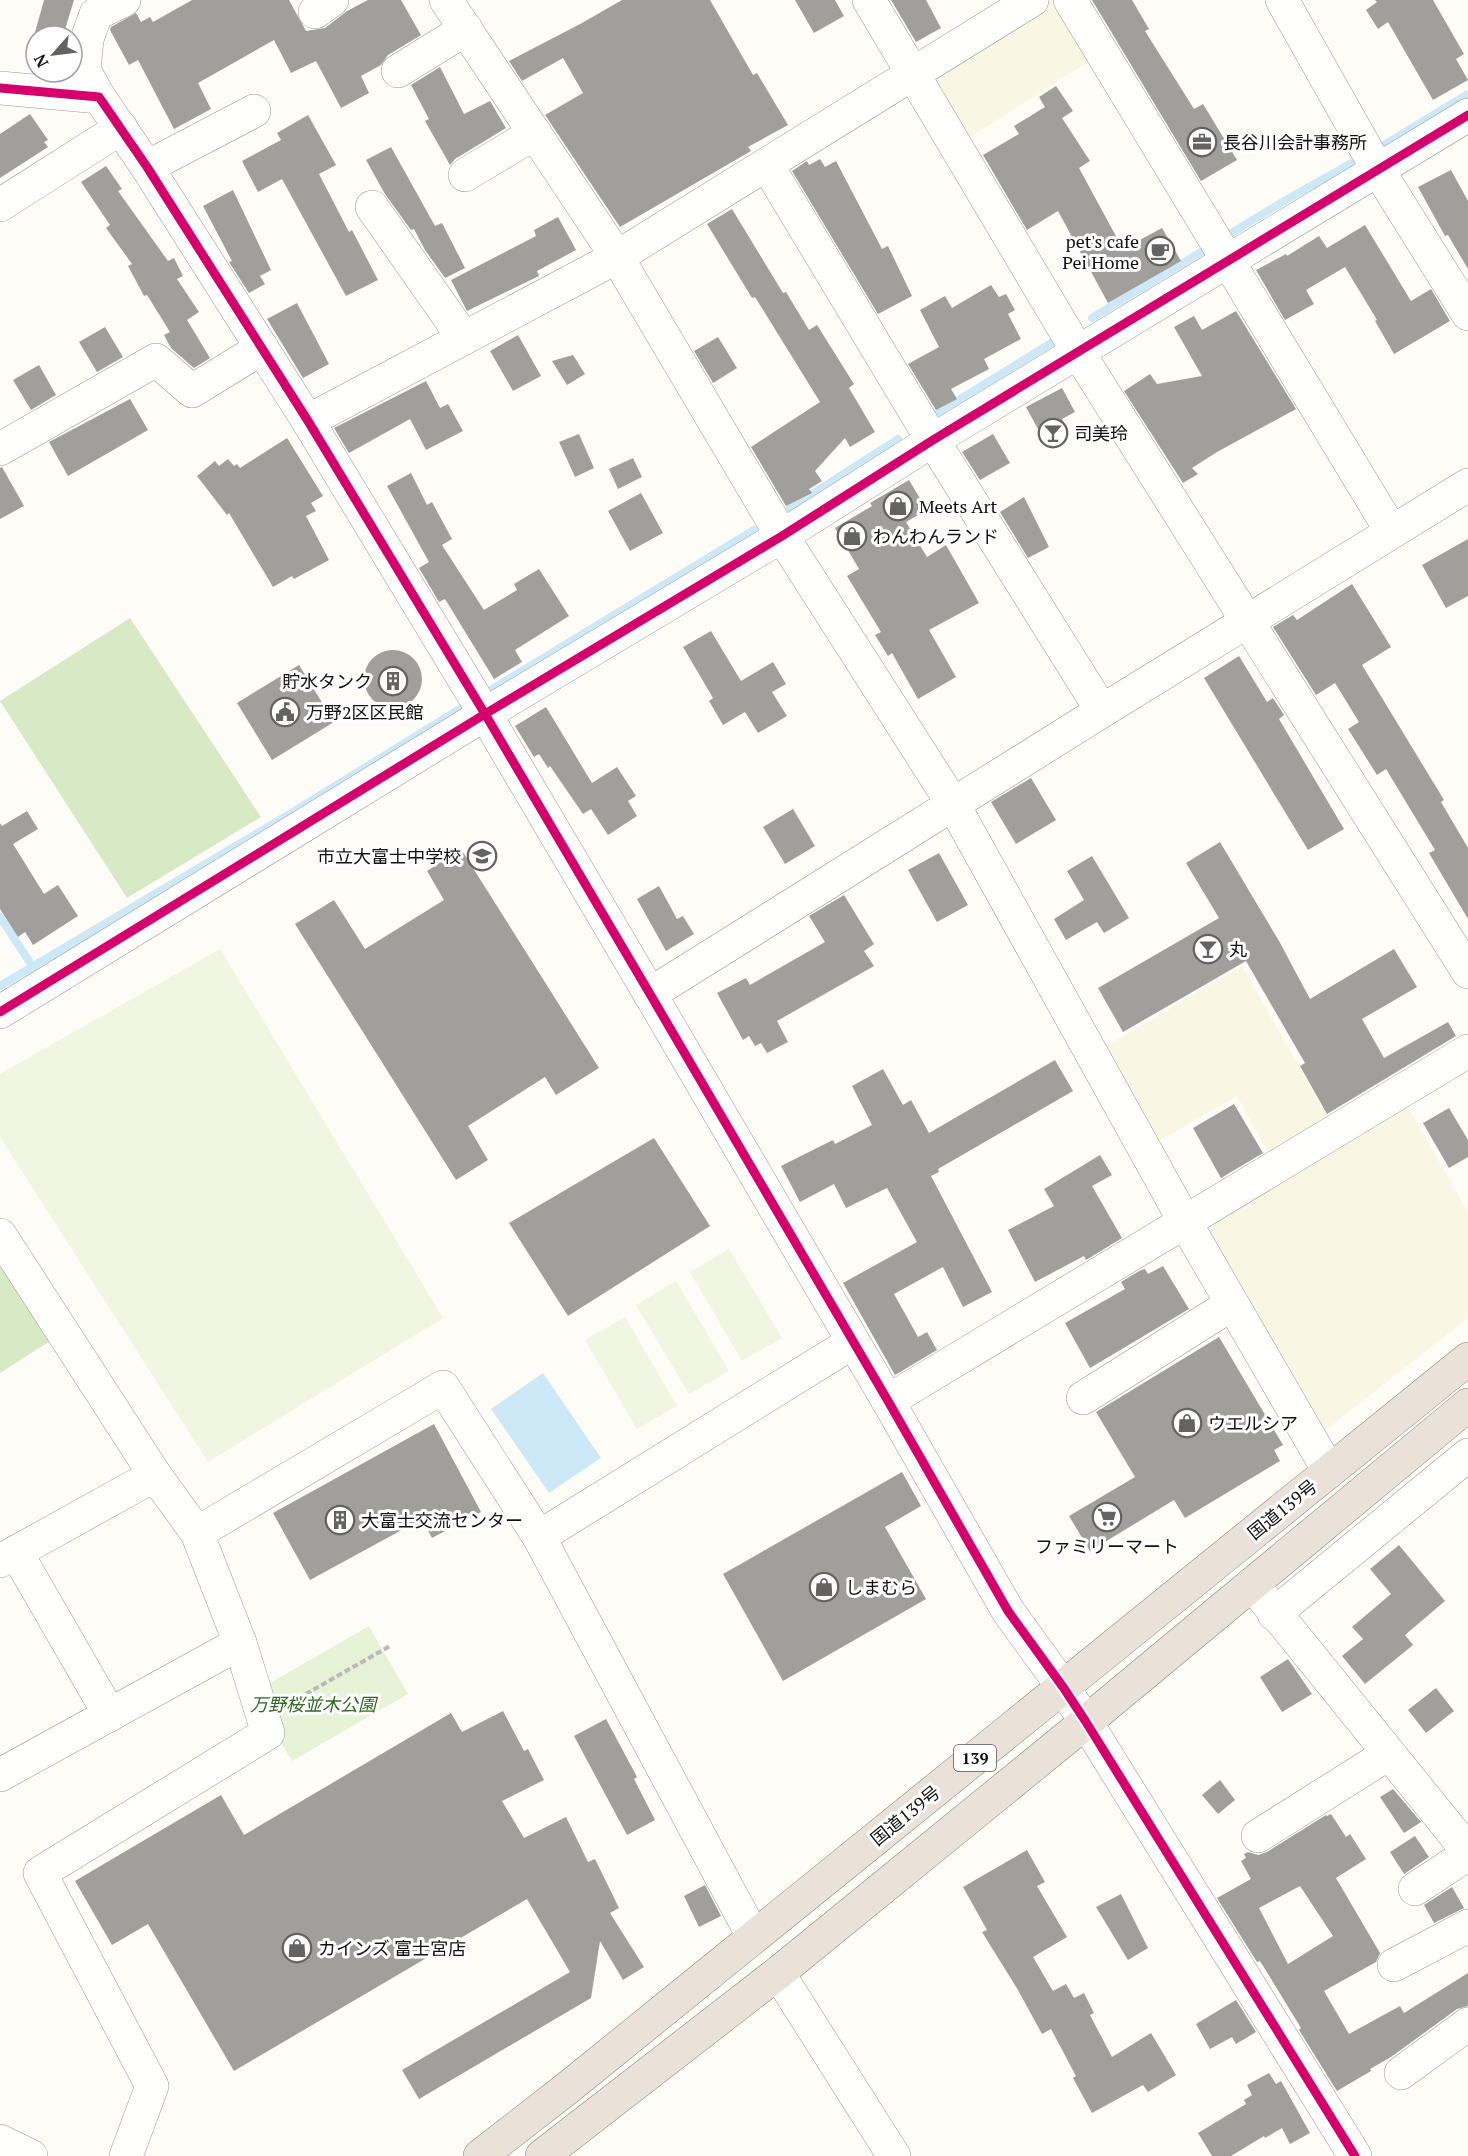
<svg xmlns="http://www.w3.org/2000/svg" width="1468" height="2156" font-family="'PT Serif','Noto Sans JP',serif">
<style>
.farmland{fill:#f9f7e4}
.green{fill:#e7f3d7}
.forest{fill:#d8eac5}
.pitch{fill:#f0f6e1}
.water{fill:#cde8f7}
.lines{fill:none;stroke-linecap:round;stroke-linejoin:round}
.stream{stroke:#cde8f7;stroke-width:8}
.building{fill:#a19f9c;fill-rule:evenodd}
.minor-casing{stroke:#979795;stroke-width:34}
.highway-casing{stroke:#858482;stroke-width:34}
.path{stroke:#b9b9b8;stroke-width:4;stroke-dasharray:6 3;stroke-linecap:butt}
.minor{stroke:#fffffe;stroke-width:33}
.highway{stroke:#eae1d8;stroke-width:33}
.cycleway-casing{stroke:#fff;stroke-width:13}
.cycleway{stroke:#d6006c;stroke-width:9}
.labels{text-anchor:middle;dominant-baseline:central;stroke-width:6;stroke-linejoin:round;paint-order:stroke}
.shield{fill:#fff;stroke:#585858;stroke-width:1.5}
.shield-label{font-size:16px;font-weight:bold;fill:#111}
.poi-label{font-size:18px;fill:#111;stroke:#fff;text-anchor:start}
.street-label{font-size:18px;fill:#111;stroke:#fff}
.park-label{font-size:18px;font-style:italic;fill:#2f6b1f;stroke:#fff}
</style>
<rect width="100%" height="100%" fill="#fdfcf7"/>
<!-- farmland -->
<g class="farmland">
<polygon points="1051,0 1059,0 1096,57 964,141 926,80"/>
<polygon points="1242,966 1334,1128 1275,1165 1237,1096 1149,1147 1096,1052"/>
<polygon points="1406,1103 1468,1212 1468,1318 1323,1432 1201,1227"/>
</g>
<!-- green -->
<polygon class="green" points="369,1626 408,1694 292,1761 275,1733 265,1686"/>
<!-- forest -->
<g class="forest">
<polygon points="130,618 261,817 127,898 0,701"/>
<polygon points="0,1261 52,1340 0,1373"/>
</g>
<!-- pitch -->
<g class="pitch">
<polygon points="220,949 443,1318 208,1462 0,1137 0,1074"/>
<polygon points="729,1249 782,1338 742,1361 690,1272"/>
<polygon points="676,1281 729,1371 689,1394 636,1305"/>
<polygon points="625,1317 677,1406 637,1429 585,1340"/>
</g>
<!-- water -->
<polygon class="water" points="543,1373 601,1458 549,1493 491,1409"/>
<g class="lines">
<!-- stream -->
<g class="stream">
<polyline points="1384,145 1468,94"/>
<polyline points="1223,238 1286,200 1357,160"/>
<polyline points="1092,318 1211,246"/>
<polyline points="928,419 1061,337"/>
<polyline points="790,508 898,439"/>
<polyline points="489,691 754,530"/>
<polyline points="0,917 33,967"/>
<polyline points="0,986 288,815 463,707"/>
</g>
</g>
<!-- building -->
<g class="building">
<polygon points="44,0 74,0 63,36 34,36"/>
<polygon points="192,0 289,0 306,31 325,28 347,11 368,0 401,0 421,35 388,55 381,65 361,76 369,93 341,108 316,61 291,73 274,40 198,83 211,109 174,129 138,60 129,65 110,30 111,27 136,13 141,22 150,17 153,22"/>
<polygon points="622,0 710,0 753,75 757,73 788,125 748,147 751,151 620,227 545,115 583,93 563,58 522,81 509,61 582,23"/>
<polygon points="795,0 835,0 844,16 814,33"/>
<polygon points="891,0 926,0 941,28 916,42"/>
<polygon points="1092,0 1132,0 1149,29 1145,31 1194,109 1203,104 1237,160 1201,181"/>
<polygon points="1375,0 1433,0 1464,54 1456,59 1468,80 1433,100 1388,22 1378,29 1366,10 1377,2"/>
<polygon points="440,67 464,114 490,101 506,128 455,159 450,165 425,121 429,119 411,85"/>
<polygon points="1056,86 1073,111 1062,118 1090,161 1079,168 1123,249 1162,228 1181,261 1108,303 1058,211 1027,230 983,155 1019,134 1014,126 1045,107 1039,97"/>
<polygon points="30,114 48,140 44,142 48,147 0,178 0,134"/>
<polygon points="308,115 336,165 319,174 349,232 352,230 378,280 346,296 282,179 258,192 242,161 281,140 277,133"/>
<polygon points="391,147 435,226 442,223 465,268 445,278 425,250 414,229 411,230 385,194 366,160"/>
<polygon points="820,159 825,167 836,161 882,249 888,246 912,296 878,314 792,171 807,161 809,165"/>
<polygon points="106,166 122,189 118,191 168,261 174,258 183,276 177,279 199,312 187,320 210,358 194,368 171,348 164,335 170,332 147,295 144,296 128,266 132,264 106,228 110,225 81,182"/>
<polygon points="1451,170 1468,201 1468,269 1448,235 1445,236 1418,187"/>
<polygon points="233,190 271,270 260,276 265,284 249,293 229,262 232,261 203,206"/>
<polygon points="732,209 783,293 786,292 809,330 817,325 854,384 849,388 875,432 850,447 845,438 815,471 822,481 809,489 812,493 786,506 751,447 820,402 755,297 752,298 707,224"/>
<polygon points="558,217 576,250 537,271 539,276 467,311 451,280 536,236 534,230"/>
<polygon points="1365,225 1411,301 1431,289 1450,321 1394,354 1375,321 1377,320 1345,267 1306,290 1314,304 1285,320 1256,270 1286,254 1287,256 1319,236 1327,248"/>
<polygon points="991,285 999,297 1006,294 1015,310 1008,314 1021,339 984,359 989,369 951,389 957,399 936,410 908,364 939,347 920,310 945,296 952,308"/>
<polygon points="297,303 329,364 303,378 267,319"/>
<polygon points="1236,311 1296,409 1217,452 1192,468 1198,474 1183,483 1124,391 1150,374 1157,384 1202,376 1174,327 1194,316 1202,330"/>
<polygon points="105,327 123,357 97,372 79,342"/>
<polygon points="518,335 541,376 513,391 490,351"/>
<polygon points="718,337 737,368 713,383 694,351"/>
<polygon points="573,355 585,374 567,385 552,361"/>
<polygon points="39,365 56,395 31,410 13,380"/>
<polygon points="426,381 440,408 448,404 463,431 426,450 410,419 349,453 334,428"/>
<polygon points="1062,388 1075,412 1062,419 1068,430 1045,442 1026,407"/>
<polygon points="130,399 148,430 68,476 49,442"/>
<polygon points="579,434 594,468 575,477 559,442"/>
<polygon points="993,434 1010,463 980,480 962,452"/>
<polygon points="287,438 323,496 311,503 316,511 306,516 329,560 294,579 292,576 273,587 229,513 227,515 197,476 215,461 219,466 228,459 234,466 237,464 240,468"/>
<polygon points="633,458 642,477 618,489 609,469"/>
<polygon points="2,467 24,506 0,519 0,468"/>
<polygon points="411,473 427,505 432,502 452,539 442,545 484,610 517,590 514,584 539,569 569,616 515,650 522,662 494,679 445,599 439,602 419,568 429,562 387,486"/>
<polygon points="909,480 927,510 906,522 927,557 946,545 979,603 929,630 956,677 918,699 892,653 888,656 875,635 881,632 847,576 859,569 835,528 872,506 870,503"/>
<polygon points="641,493 663,533 630,551 608,511"/>
<polygon points="1024,497 1049,547 1028,558 1000,512"/>
<polygon points="1468,539 1468,596 1446,608 1422,565"/>
<polygon points="1352,584 1391,647 1362,665 1444,800 1441,802 1468,848 1468,919 1429,853 1435,850 1386,769 1377,775 1348,729 1359,722 1335,683 1316,695 1273,627 1293,615 1297,620"/>
<polygon points="711,631 741,681 773,662 786,684 772,692 787,716 758,733 745,712 723,725 709,701 713,698 683,647"/>
<circle cx="393" cy="679" r="29"/>
<polygon points="1239,656 1267,702 1273,698 1284,715 1279,719 1344,829 1308,850 1204,678"/>
<polygon points="299,665 334,722 272,760 237,703"/>
<polygon points="546,707 592,783 617,767 636,796 628,801 637,816 608,835 591,809 583,814 550,766 548,768 539,754 534,757 515,726"/>
<polygon points="1031,778 1056,820 1016,844 991,802"/>
<polygon points="793,809 815,846 785,864 763,827"/>
<polygon points="27,811 38,829 13,844 44,894 58,885 78,916 33,945 25,932 18,937 0,909 0,823 2,826"/>
<polygon points="1220,842 1279,941 1310,999 1394,949 1417,987 1362,1019 1384,1058 1448,1022 1456,1036 1327,1114 1300,1066 1305,1063 1246,961 1123,1032 1098,988 1219,918 1186,863"/>
<polygon points="461,849 599,1068 556,1095 545,1077 468,1126 488,1160 456,1180 295,924 334,900 365,949 444,900 427,871"/>
<polygon points="939,853 968,905 937,922 908,870"/>
<polygon points="1092,856 1129,918 1104,933 1097,922 1066,940 1054,919 1084,900 1067,871"/>
<polygon points="659,886 677,919 683,916 694,934 666,951 637,899"/>
<polygon points="844,895 874,944 864,951 874,966 777,1021 788,1042 767,1053 761,1043 755,1046 749,1036 743,1040 717,993 746,978 750,985 825,942 809,916"/>
<polygon points="1055,1060 1073,1091 938,1169 939,1172 931,1176 992,1292 963,1307 943,1267 894,1294 918,1337 927,1332 937,1350 895,1375 843,1283 917,1242 887,1188 846,1208 834,1184 800,1202 781,1166 833,1140 835,1144 872,1125 852,1086 883,1069 903,1105 911,1100 929,1133"/>
<polygon points="1234,1104 1263,1153 1221,1178 1193,1128"/>
<polygon points="1449,1108 1468,1140 1468,1157 1449,1168 1423,1123"/>
<polygon points="654,1138 710,1226 568,1316 509,1223"/>
<polygon points="1100,1155 1112,1175 1092,1186 1122,1238 1086,1260 1084,1256 1035,1282 1008,1230 1054,1206 1044,1189"/>
<polygon points="1163,1266 1189,1309 1090,1368 1065,1323 1125,1289 1121,1282 1141,1270 1145,1269 1148,1274"/>
<polygon points="1219,1337 1283,1445 1274,1450 1280,1461 1185,1518 1174,1500 1090,1551 1069,1516 1135,1477 1096,1412"/>
<polygon points="434,1424 481,1512 432,1538 422,1519 310,1580 273,1513"/>
<polygon points="902,1472 921,1506 885,1527 926,1599 783,1681 723,1574"/>
<polygon points="1399,1545 1445,1601 1405,1635 1413,1645 1365,1684 1342,1656 1363,1639 1352,1627 1391,1594 1370,1569"/>
<polygon points="1288,1659 1312,1694 1282,1712 1260,1677"/>
<polygon points="1436,1688 1454,1711 1426,1733 1408,1710"/>
<polygon points="503,1711 524,1751 528,1749 544,1780 502,1801 524,1838 566,1817 588,1862 595,1859 619,1908 610,1913 644,1967 623,1980 600,1941 591,1998 419,2099 402,2070 570,1972 527,1899 234,2071 148,1924 112,1945 75,1881 221,1795 244,1835 451,1713 462,1732"/>
<polygon points="606,1719 637,1777 634,1779 655,1820 627,1835 574,1736"/>
<polygon points="1220,1780 1235,1800 1218,1814 1202,1795"/>
<polygon points="1393,1789 1421,1822 1404,1833 1380,1797"/>
<path d="M1331,1814L1346,1837L1350,1834L1366,1859L1336,1878L1380,1953L1376,1962L1324,1991L1349,2034L1400,2006L1404,2013L1468,1973V2006L1457,2009L1391,2057L1370,2069L1371,2071L1337,2091L1299,2030L1301,2028L1260,1961L1257,1962L1217,1898L1251,1879L1241,1861L1246,1858L1244,1854L1248,1852L1258,1855L1267,1852L1326,1815L1327,1816ZM1300,1886L1333,1936L1288,1964L1259,1908Z"/>
<polygon points="1415,1836 1429,1857 1404,1874 1390,1852"/>
<polygon points="1027,1850 1045,1882 1037,1886 1067,1937 1033,1957 1053,1991 1066,1984 1074,1998 1084,1993 1094,2013 1090,2015 1112,2057 1151,2033 1176,2075 1148,2092 1143,2085 1092,2113 1073,2078 1076,2076 1051,2029 1042,2034 1018,1990 982,1932 987,1930 963,1887"/>
<polygon points="705,1885 721,1916 699,1927 684,1896"/>
<polygon points="1452,1887 1464,1908 1434,1923 1424,1905"/>
<polygon points="1121,1894 1148,1948 1128,1960 1096,1907"/>
<polygon points="1236,2000 1256,2032 1236,2044 1232,2037 1210,2049 1196,2024"/>
<polygon points="1269,2073 1276,2084 1281,2081 1310,2133 1290,2144 1282,2128 1265,2138 1264,2136 1231,2156 1212,2156 1198,2133 1246,2104 1244,2100 1252,2095 1247,2085"/>
</g>
<g class="lines">
<!-- minor casing -->
<g class="minor-casing">
<g id="minor">
<polyline points="446,0 617,257 782,536 953,804 1185,1222 1329,1471"/>
<polyline points="869,0 1078,352 1468,972"/>
<polyline points="1070,0 1392,532"/>
<polyline points="1282,0 1378,170 1468,314"/>
<polyline points="315,12 332,0"/>
<polyline points="398,71 466,29"/>
<polyline points="0,88 99,97 147,167 308,421 485,714 650,994 888,1401 1008,1611 1063,1687 1086,1722 1355,2156"/>
<polyline points="99,97 84,70 87,39 96,14 124,0"/>
<polyline points="767,165 922,423 1102,711"/>
<polyline points="147,167 254,111"/>
<polyline points="465,175 535,133"/>
<polyline points="0,205 121,128"/>
<polyline points="372,207 463,337"/>
<polyline points="308,421 617,257 1032,0"/>
<polyline points="0,449 156,360 192,391 262,348"/>
<polyline points="650,994 1102,711 1468,485"/>
<polyline points="0,1012 485,714 782,536 933,440 1468,115"/>
<polyline points="0,1235 155,1475 197,1533 240,1643 268,1733 40,1873 152,2086 126,2156"/>
<polyline points="1083,1398 1232,1304"/>
<polyline points="888,1401 1468,1051"/>
<polyline points="197,1533 443,1387 539,1537 753,1936"/>
<polyline points="539,1537 853,1342"/>
<polyline points="16,1552 110,1715"/>
<polyline points="0,1561 155,1475"/>
<polyline points="1252,1584 1468,1851"/>
<polyline points="1274,1614 1468,1455"/>
<polyline points="0,1775 240,1643"/>
<polyline points="1258,1836 1388,1754"/>
<polyline points="1415,1889 1468,1854"/>
<polyline points="1394,1965 1468,1926"/>
<polyline points="778,1973 894,2156"/>
<polyline points="1401,2073 1468,2024"/>
<polyline points="0,2141 31,2156"/>
</g>
</g>
<!-- highway casing -->
<g class="highway-casing">
<g id="highway">
<polyline points="480,2156 565,2090 1468,1359"/>
<polyline points="542,2156 778,1973 1086,1722 1468,1405"/>
</g>
</g>
<!-- path -->
<polyline class="path" points="290,1703 390,1646"/>
<!-- minor -->
<use href="#minor" class="minor"/>
<!-- highway -->
<use href="#highway" class="highway"/>
<!-- cycleway casing -->
<g class="cycleway-casing">
<g id="cycleway">
<polyline points="0,88 99,97 147,167 308,421 485,714 650,994 888,1401 1008,1611 1063,1687 1086,1722 1355,2156"/>
<polyline points="0,1012 485,714 782,536 933,440 1468,115"/>
</g>
</g>
<!-- cycleway -->
<use href="#cycleway" class="cycleway"/>
</g>
<!-- icons -->
<defs>
<g id="office-ring" transform="scale(1.5)"><circle r="9.5" fill="#fff" stroke="#646362" stroke-width="1.5"/><path d="M-6-3h4V-5.5h4V-3h4V5H-6ZM-1-4.5V-3h2v-1.5ZM-6 0V1H6V0Z" fill="#646362"/></g>
<g id="cafe-ring" transform="scale(1.5)"><circle r="9.5" fill="#fff" stroke="#646362" stroke-width="1.5"/><path d="M-5.5-4.5H6V0H3Q3 3.5 0 3.5H-2.5Q-5.5 3.5-5.5 0ZM3-3.2v2h1.7v-2ZM-6 4.5H4V6H-6Z" fill="#646362"/></g>
<g id="bar-ring" transform="scale(1.5)"><circle r="9.5" fill="#fff" stroke="#646362" stroke-width="1.5"/><path d="M-6-5H6L.8 .8V4.5H3.5V6h-7V4.5H-.8V.8Z" fill="#646362"/></g>
<g id="shop-ring" transform="scale(1.5)"><circle r="9.5" fill="#fff" stroke="#646362" stroke-width="1.5"/><path d="M-5-2.5h2.3a2.7 3.5 0 0 1 5.4 0H5L5.5 6h-11ZM-1.5-2.5h3a1.5 2.3 0 0 0-3 0Z" fill="#646362"/></g>
<g id="building-ring" transform="scale(1.5)"><circle r="9.5" fill="#fff" stroke="#646362" stroke-width="1.5"/><path d="M-4-6H4V6H1V3H-1V6H-4ZM-2.5-4.3h1.7v1.8h-1.7ZM.8-4.3h1.7v1.8H.8ZM-2.5-1h1.7V.8h-1.7ZM.8-1h1.7V.8H.8Z" fill="#646362"/></g>
<g id="civic-ring" transform="scale(1.5)"><circle r="9.5" fill="#fff" stroke="#646362" stroke-width="1.5"/><path d="M-.6-6.5H3V-4.5H.6V-3L4-1V1h2V6H-6V1h2V-1L-.6-3ZM-1.2 2.5V6h2.4V2.5Z" fill="#646362"/></g>
<g id="school-ring" transform="scale(1.5)"><circle r="9.5" fill="#fff" stroke="#646362" stroke-width="1.5"/><path d="M0-5L7-2L0 1L-7-2ZM-4 1L0 2.5L4 1V4Q0 6-4 4Z" fill="#646362"/></g>
<g id="supermarket-ring" transform="scale(1.5)"><circle r="9.5" fill="#fff" stroke="#646362" stroke-width="1.5"/><path d="M-6-5.5h2.5l.6 2H6L4.5 2H-2.5L-4.4-4H-6ZM-1.5 3.2a1.3 1.3 0 1 0 .1 0ZM3 3.2a1.3 1.3 0 1 0 .1 0Z" fill="#646362"/></g>
</defs>
<g fill-rule="evenodd">
<use href="#office-ring" x="1202" y="142"/>
<use href="#cafe-ring" x="1160" y="251"/>
<use href="#bar-ring" x="1053" y="433"/>
<use href="#shop-ring" x="898" y="506"/>
<use href="#shop-ring" x="852" y="536"/>
<use href="#building-ring" x="393" y="681"/>
<use href="#civic-ring" x="285" y="712"/>
<use href="#school-ring" x="482" y="856"/>
<use href="#bar-ring" x="1208" y="949"/>
<use href="#shop-ring" x="1187" y="1423"/>
<use href="#supermarket-ring" x="1107" y="1517"/>
<use href="#building-ring" x="340" y="1520"/>
<use href="#shop-ring" x="824" y="1587"/>
<use href="#shop-ring" x="297" y="1948"/>
</g>
<g class="labels">
<!-- shield labels -->
<rect class="shield" x="954" y="1745" width="42" height="26" rx="4.5"/>
<g class="shield-label">
<text x="975" y="1758">139</text>
</g>
<!-- poi labels -->
<g class="poi-label">
<text x="1223" y="142">長谷川会計事務所</text>
<text x="1139" y="241" text-anchor="end">pet's cafe<tspan x="1139" dy="21">Pei Home</tspan></text>
<text x="1074" y="433">司美玲</text>
<text x="919" y="506">Meets Art</text>
<text x="873" y="536">わんわんランド</text>
<text x="372" y="681" text-anchor="end">貯水タンク</text>
<text x="306" y="712">万野2区区民館</text>
<text x="461" y="856" text-anchor="end">市立大富士中学校</text>
<text x="1229" y="949">丸</text>
<text x="1208" y="1423">ウエルシア</text>
<text x="361" y="1520">大富士交流センター</text>
<text x="1107" y="1546" text-anchor="middle">ファミリーマート</text>
<text x="845" y="1587">しまむら</text>
<text x="318" y="1948">カインズ 富士宮店</text>
</g>
<!-- street labels -->
<g class="street-label">
<text transform="translate(1282 1509) rotate(-39)">国道139号</text>
<text transform="translate(905 1815) rotate(-39)">国道139号</text>
</g>
<!-- park labels -->
<g class="park-label">
<text x="313" y="1704">万野桜並木公園</text>
</g>
</g>
<!-- north arrow -->
<g transform="translate(54 54) rotate(242)"><circle r="28" fill="#ffffff" stroke="#a0a0a0" stroke-width="1.5"/>
<path d="M0-4.5L10 22L0 15L-10 22Z" fill="#646362"/>
<text y="-9" font-size="16" font-weight="bold" text-anchor="middle" fill="#111111">N</text>
</g>
</svg>
